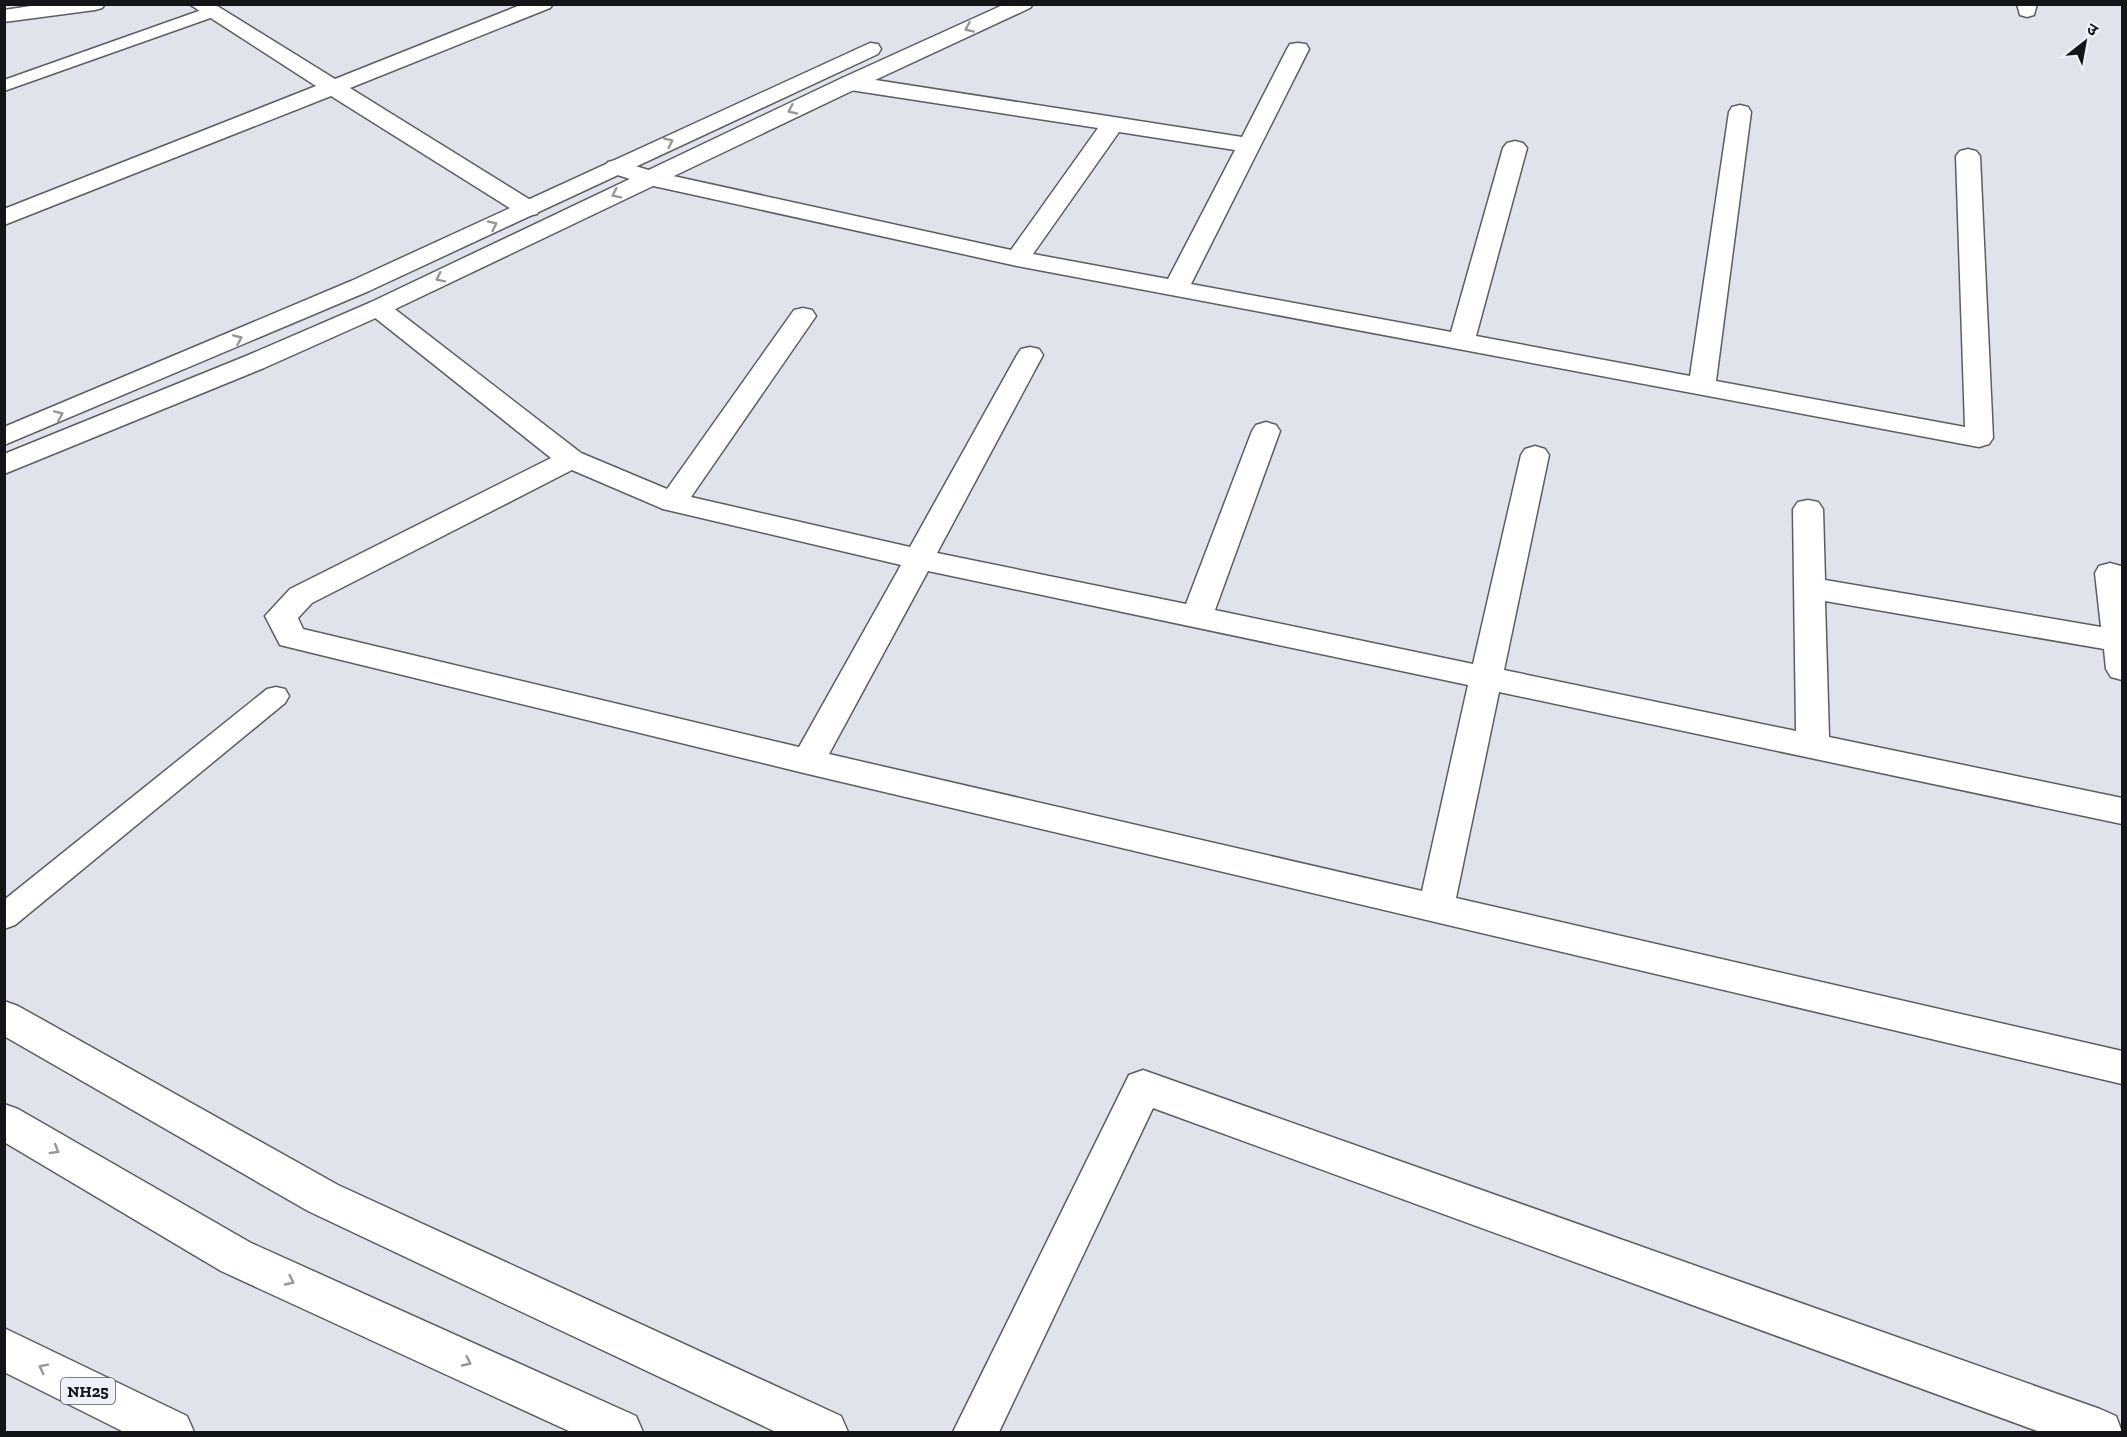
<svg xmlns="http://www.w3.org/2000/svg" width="2127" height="1437" font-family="'Zilla Slab','Noto Sans Devanagari',serif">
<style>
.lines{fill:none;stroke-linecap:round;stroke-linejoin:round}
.service-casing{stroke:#5b5d64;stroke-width:3}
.minor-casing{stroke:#5b5d64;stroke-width:3}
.tertiary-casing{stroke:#5b5d64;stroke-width:3}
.trunk-casing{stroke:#5b5d64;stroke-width:3}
.service{fill:#fff;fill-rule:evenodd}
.minor{fill:#fff;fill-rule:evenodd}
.tertiary{fill:#fff;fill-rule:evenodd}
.trunk{fill:#fff;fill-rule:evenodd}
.oneway{stroke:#959697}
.labels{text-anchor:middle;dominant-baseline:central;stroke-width:4.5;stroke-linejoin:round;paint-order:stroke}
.shield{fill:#eef1fa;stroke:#55575c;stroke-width:1.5}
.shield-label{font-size:16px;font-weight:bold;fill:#141518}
</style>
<rect width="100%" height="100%" fill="#e1e3ec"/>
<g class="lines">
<!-- service casing -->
<g class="service-casing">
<g id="service">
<polygon points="210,7 216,8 218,12 216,16 4,91 4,80"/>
<polygon points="276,687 285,689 289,696 285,703 15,925 4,929 4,900 267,689"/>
</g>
</g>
<!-- minor casing -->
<g class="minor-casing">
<g id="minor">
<polygon points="44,4 105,4 102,8 95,10 4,22 4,10"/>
<polygon points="189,4 214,4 335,79 523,4 553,4 550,8 350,88 537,204 540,209 537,214 528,216 519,214 331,96 4,225 4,209 316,86"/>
<polygon points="2017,4 2037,4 2034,15 2027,17 2020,15"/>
<path d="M1298,43L1306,44L1309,49L1191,284L1451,332L1503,148L1507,143L1515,141L1523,143L1527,148L1476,336L1690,376L1729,112L1732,107L1740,105L1748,107L1751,112L1716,381L1965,427L1956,156L1960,151L1968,149L1976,151L1980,156L1993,438L1989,444L1979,447L1017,266L649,185L608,172L604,167L608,162L616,160L655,172L1011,250L1098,128L850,90L842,88L839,83L842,78L850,76L1242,137L1287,49L1290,44ZM1119,132L1235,150L1168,279L1033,254Z"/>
<path d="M378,300L387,303L581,453L667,489L794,310L803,308L812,310L816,316L691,497L910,547L1017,355L1021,349L1030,347L1039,349L1043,355L937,553L1186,604L1252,431L1256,425L1266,422L1276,425L1280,431L1215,610L1473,664L1521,455L1525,449L1535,446L1545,449L1549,455L1504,670L1796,731L1793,509L1798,502L1808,500L1818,502L1823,509L1825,580L2101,627L2095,573L2099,566L2110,563L2121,566L2122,680L2111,677L2106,669L2104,649L1825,601L1829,737L2122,798V824L1499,692L1456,898L2122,1051V1084L808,774L280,645L265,616L290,589L551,458L369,313L365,308L369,303ZM572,470L663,509L901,565L799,747L303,629L298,618L312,603ZM928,571L1468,685L1422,891L829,754Z"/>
<polygon points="4,1001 18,1006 338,1185 841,1416 848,1432 776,1432 308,1211 4,1036"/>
<polygon points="1143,1070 2100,1409 2116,1416 2122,1432 2040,1432 1153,1108 999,1432 953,1432 1129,1075"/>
</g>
</g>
<!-- tertiary casing -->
<g class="tertiary-casing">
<g id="tertiary">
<polygon points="1005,4 1033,4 1030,8 858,88 387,313 264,368 4,474 4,454 246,356 369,303 842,78"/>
<polygon points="870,43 878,44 881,49 878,54 369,291 4,445 4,427 351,281"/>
</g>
</g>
<!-- trunk casing -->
<g class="trunk-casing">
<g id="trunk">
<polygon points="4,1104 18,1109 251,1243 636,1416 643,1432 571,1432 221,1271 4,1142"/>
<polygon points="4,1328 187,1416 194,1432 124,1432 4,1372"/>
</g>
</g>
<!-- service -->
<use href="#service" class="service"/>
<!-- minor -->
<use href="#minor" class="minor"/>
<!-- tertiary -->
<use href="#tertiary" class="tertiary"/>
<!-- trunk -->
<use href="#trunk" class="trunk"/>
</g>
<!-- one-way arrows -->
<defs><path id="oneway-chevron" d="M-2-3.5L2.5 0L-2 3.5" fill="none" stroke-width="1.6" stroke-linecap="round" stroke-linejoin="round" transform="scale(1.5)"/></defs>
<g class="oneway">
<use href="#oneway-chevron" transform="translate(969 28) rotate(156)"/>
<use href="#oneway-chevron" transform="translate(792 110) rotate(155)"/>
<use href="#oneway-chevron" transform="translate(669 142) rotate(-25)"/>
<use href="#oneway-chevron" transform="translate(616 194) rotate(154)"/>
<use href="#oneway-chevron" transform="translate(493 225) rotate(-25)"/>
<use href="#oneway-chevron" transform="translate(440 278) rotate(154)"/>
<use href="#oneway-chevron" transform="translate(238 339) rotate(-23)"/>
<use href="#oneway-chevron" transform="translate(59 415) rotate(-23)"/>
<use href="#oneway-chevron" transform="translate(55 1150) rotate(30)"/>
<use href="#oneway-chevron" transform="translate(290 1281) rotate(25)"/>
<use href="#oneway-chevron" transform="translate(467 1362) rotate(25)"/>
<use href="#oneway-chevron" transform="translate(43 1368) rotate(-153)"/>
</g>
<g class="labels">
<!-- shield labels -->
<rect class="shield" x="61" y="1378" width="54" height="26" rx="4.5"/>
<g class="shield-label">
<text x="88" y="1391">NH25</text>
</g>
</g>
<!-- border -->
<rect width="2127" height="1437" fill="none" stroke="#141518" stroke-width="12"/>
<!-- north arrow -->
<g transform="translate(2085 42) rotate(31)" stroke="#eef1fa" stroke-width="4.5" paint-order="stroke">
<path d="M0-4.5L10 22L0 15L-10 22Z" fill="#141518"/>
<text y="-9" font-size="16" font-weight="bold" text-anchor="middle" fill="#141518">उ</text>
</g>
</svg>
